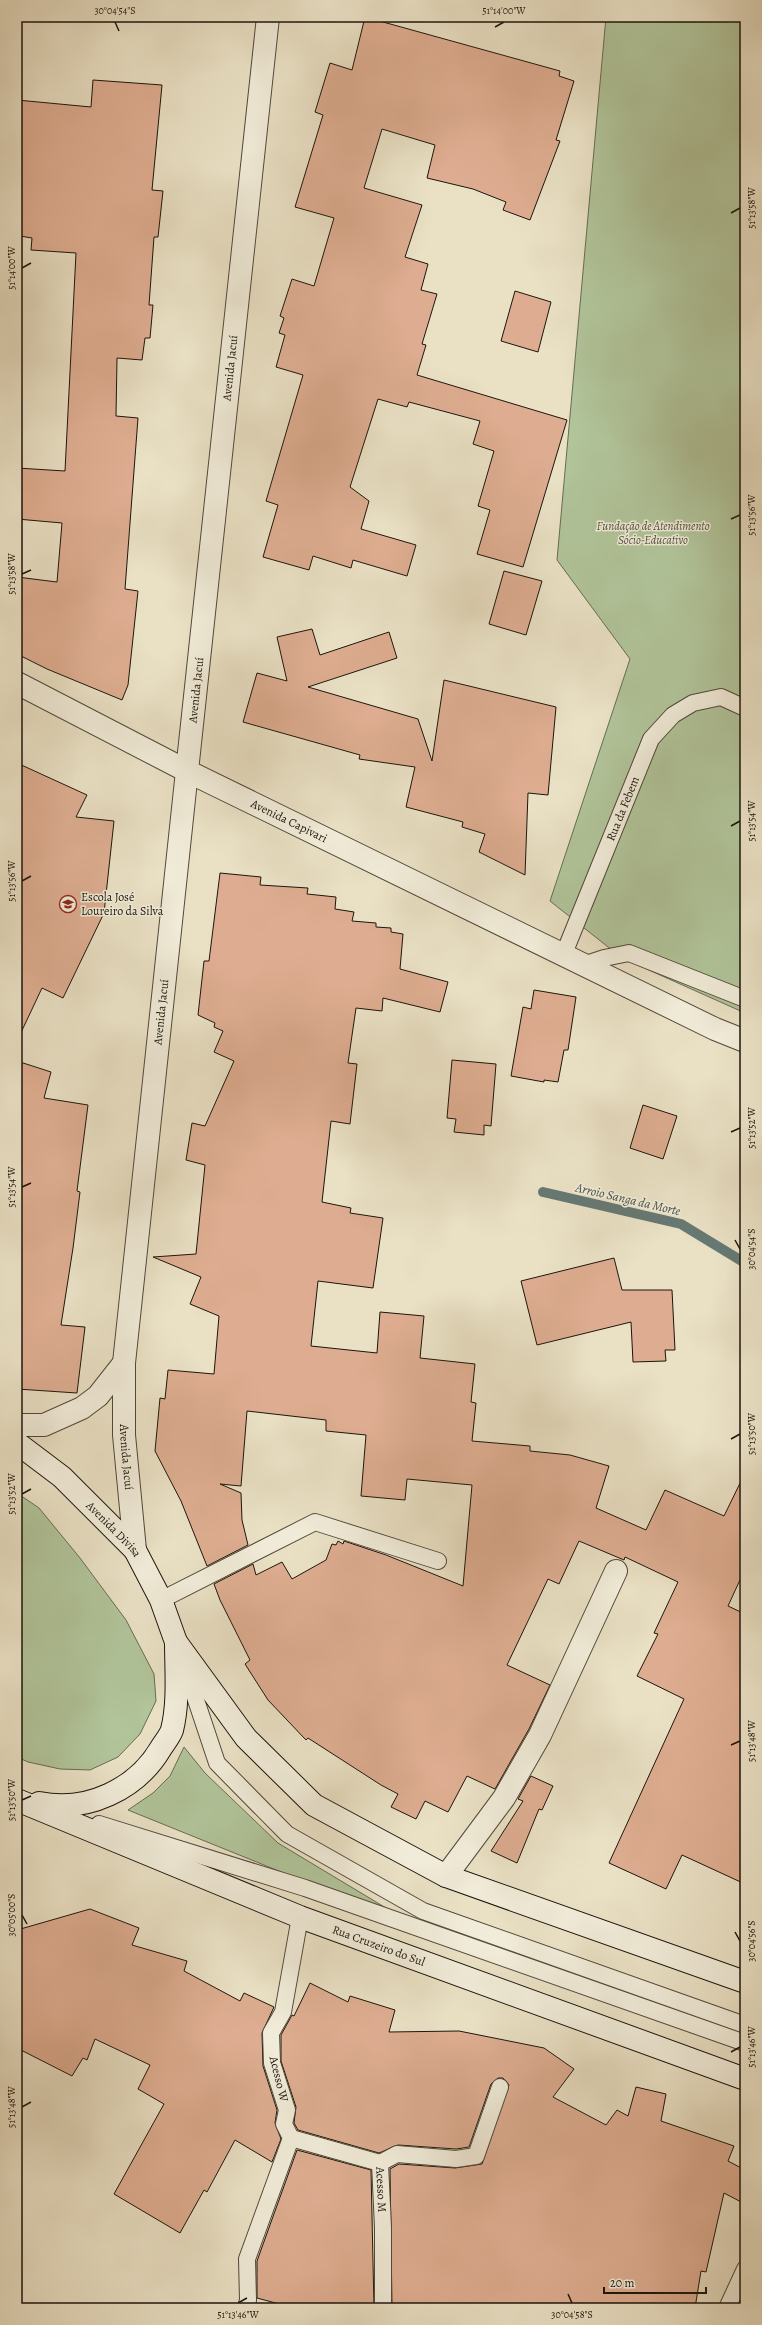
<svg xmlns="http://www.w3.org/2000/svg" width="762" height="2325" font-family="Alegreya,serif">
<style>
.green{fill:#b1c49a;stroke:#666c53}
.lines{fill:none;stroke-linecap:round;stroke-linejoin:round}
.stream{stroke:#667974;stroke-width:10}
.building{fill:#dead91;stroke:#1c150c}
.service-casing{stroke:#50483a;stroke-width:18}
.minor-casing{stroke:#50483a;stroke-width:24}
.tertiary-casing{stroke:#50483a;stroke-width:24}
.secondary-casing{stroke:#1c150c;stroke-width:24}
.service{stroke:#f1ecd9;stroke-width:16}
.minor{stroke:#f1ecd9;stroke-width:22}
.tertiary{stroke:#f1ecd9;stroke-width:22}
.secondary{stroke:#f1ecd9;stroke-width:22}
.ticks{fill:none;stroke:#1c150c;stroke-width:1.5}
.labels{text-anchor:middle;dominant-baseline:central;stroke-width:3;stroke-linejoin:round;paint-order:stroke}
.street-label{font-size:12px;fill:#1c150c;stroke:#f1ecd9}
.park-label{font-size:12px;font-style:italic;fill:#50523e;stroke:#f1ecd9}
.poi-label{font-size:12px;fill:#1c150c;stroke:#f1ecd9;text-anchor:start}
.water-label{font-size:13px;font-style:italic;fill:#474f49;stroke:#f1ecd9}
.neatline{fill:none;stroke:#1c150c;stroke-width:1.5}
.ticks-label{font-size:10px;text-anchor:middle;fill:#1c150c}
</style>
<rect width="100%" height="100%" fill="#eae1c5"/>
<filter id="stains"><feTurbulence type="fractalNoise" baseFrequency=".005" numOctaves="4"/><feColorMatrix values="0 0 0 0 .2 0 0 0 0 .09 0 0 0 0 .02 0 0 0 .5 -.17"/></filter>
<radialGradient id="worn" r=".72"><stop offset=".6" stop-color="#630" stop-opacity="0"/><stop offset="1" stop-color="#630" stop-opacity=".3"/></radialGradient>
<!-- green -->
<g class="green">
<polygon points="606,17 745,17 745,1013 622,958 550,901 630,659 557,560"/>
<polygon points="17,1493 39,1508 80,1558 126,1620 154,1674 156,1701 140,1734 118,1757 90,1770 60,1769 28,1762 17,1757"/>
<polygon points="184,1747 205,1773 278,1843 396,1914 306,1882 128,1810 153,1793 170,1776"/>
</g>
<g class="lines">
<!-- stream -->
<polyline class="stream" points="543,1192 681,1224 745,1263"/>
</g>
<!-- building -->
<g class="building">
<polygon points="365,17 560,71 559,76 574,81 556,140 560,141 530,220 503,210 506,202 473,189 427,178 435,145 382,129 364,188 422,205 405,257 428,264 421,290 437,294 422,344 426,345 417,375 567,420 523,567 477,554 490,510 478,506 494,451 473,444 480,421 409,402 407,407 378,399 350,487 369,501 361,529 416,545 407,576 353,560 351,568 313,556 309,570 263,557 278,505 266,501 303,375 276,367 285,335 279,333 284,318 280,316 292,279 314,286 334,218 295,207 323,115 315,112 330,63 352,70"/>
<polygon points="93,80 162,85 152,190 163,191 158,237 154,237 149,305 153,305 150,338 145,338 142,360 117,358 116,416 138,418 125,589 138,591 128,685 122,700 47,669 17,654 17,577 57,582 62,523 17,519 17,468 65,471 76,253 31,250 32,238 20,236 20,229 17,229 17,100 91,107"/>
<polygon points="515,291 551,302 538,352 501,341"/>
<polygon points="504,571 542,581 526,635 489,624"/>
<polygon points="312,629 320,655 389,632 397,658 308,687 418,719 432,761 444,680 556,707 548,795 528,793 525,875 479,852 485,834 462,827 463,822 406,807 415,767 359,759 360,755 243,722 257,673 287,681 277,637"/>
<polygon points="17,763 87,795 76,817 114,821 104,913 63,998 42,988 17,1041"/>
<polygon points="220,873 261,877 260,885 308,888 307,894 336,897 335,909 354,912 352,921 376,923 376,927 391,928 391,932 403,934 400,969 448,982 440,1012 383,998 382,1011 356,1008 348,1063 357,1064 350,1124 331,1121 322,1202 351,1208 350,1213 383,1218 373,1288 318,1281 311,1346 377,1353 380,1312 424,1316 420,1358 475,1364 471,1402 476,1403 472,1441 530,1446 530,1451 570,1455 609,1466 596,1508 646,1530 665,1490 724,1516 745,1473 745,1569 728,1606 745,1614 745,1884 682,1855 666,1889 609,1863 684,1699 637,1676 658,1634 654,1633 678,1582 625,1557 624,1560 579,1541 559,1584 548,1579 507,1665 550,1685 529,1729 495,1789 467,1776 448,1812 425,1801 416,1819 391,1807 398,1794 381,1785 308,1738 306,1740 268,1700 245,1664 250,1660 220,1600 214,1584 253,1564 256,1575 282,1562 292,1579 326,1560 332,1544 336,1545 338,1541 343,1544 344,1541 386,1555 463,1586 472,1485 407,1479 405,1500 361,1496 366,1435 326,1431 326,1420 247,1411 241,1486 220,1484 241,1493 242,1520 248,1545 207,1566 181,1501 155,1451 160,1398 165,1399 168,1370 214,1374 219,1316 190,1304 201,1277 153,1257 196,1254 205,1165 186,1160 192,1123 205,1126 234,1061 214,1052 223,1031 214,1027 215,1023 198,1015 204,961 209,961"/>
<polygon points="534,990 576,997 568,1050 564,1050 558,1082 544,1080 544,1082 511,1076 523,1007 531,1009"/>
<polygon points="452,1060 496,1064 491,1126 484,1125 484,1135 454,1132 456,1119 447,1118"/>
<polygon points="17,1061 51,1072 44,1098 88,1105 77,1191 80,1192 73,1248 61,1325 85,1327 77,1393 17,1389"/>
<polygon points="643,1105 677,1116 663,1159 630,1148"/>
<polygon points="614,1258 622,1290 672,1290 675,1350 665,1350 666,1361 633,1362 631,1322 537,1345 521,1281"/>
<polygon points="531,1776 553,1786 542,1810 539,1809 517,1863 491,1851 523,1801 518,1799"/>
<polygon points="90,1909 139,1928 132,1945 187,1961 184,1971 240,2001 244,1993 274,2007 262,2033 263,2066 277,2110 275,2123 281,2139 272,2162 235,2140 207,2192 204,2190 180,2233 114,2194 164,2104 138,2089 150,2065 95,2039 87,2060 83,2058 72,2076 17,2048 17,1930"/>
<polygon points="310,1983 348,2002 350,1996 395,2010 389,2032 459,2031 544,2048 574,2069 553,2097 606,2125 617,2110 628,2116 636,2087 666,2094 661,2121 734,2146 728,2161 745,2170 745,2204 724,2193 706,2272 701,2271 695,2308 392,2308 390,2169 399,2164 455,2168 482,2164 509,2085 503,2078 498,2078 491,2084 469,2147 456,2149 398,2145 379,2153 298,2130 294,2123 296,2107 281,2061 281,2035 292,2015 294,2016"/>
<polygon points="297,2150 371,2170 374,2308 294,2308 257,2298 257,2261"/>
</g>
<g class="lines">
<!-- service casing -->
<g class="service-casing">
<g id="service">
<path id="s1" d="M563,956L651,739L673,715L693,703L721,697L745,708"/>
<polyline points="583,965 604,958 629,953 745,999"/>
<polyline points="161,1600 315,1522 438,1561"/>
<polyline points="182,1658 217,1763 287,1834 423,1911 745,2025"/>
<polyline points="99,1824 305,1888 745,2043"/>
<path id="s2" d="M291,2138L380,2163L383,2228V2308"/>
<polyline points="380,2163 397,2154 456,2159 476,2156 500,2087"/>
<polyline points="246,2308 248,2300 247,2259 291,2138 284,2124 287,2110 272,2063 271,2033 283,2012 300,1917"/>
<polyline points="727,2308 745,2269"/>
</g>
</g>
<!-- minor casing -->
<g class="minor-casing">
<g id="minor">
<path id="s3" d="M268,17L187,771L715,1029L745,1041"/>
<polyline points="446,1876 504,1798 540,1735 616,1571"/>
</g>
</g>
<!-- tertiary casing -->
<g class="tertiary-casing">
<g id="tertiary">
<path id="s4" d="M17,683L187,771L124,1363V1435L135,1550"/>
<polyline points="17,1425 44,1425 82,1408 98,1396 124,1363"/>
</g>
</g>
<!-- secondary casing -->
<g class="secondary-casing">
<g id="secondary">
<path id="s5" d="M17,1443L62,1477L135,1550L161,1600L176,1642L246,1738L314,1805L446,1876L745,1982"/>
<path id="s6" d="M17,1800L300,1917L745,2079"/>
<path d="M39,1803C87,1813 137,1789 161,1748C164,1743 170,1736 172,1730C179,1702 176,1670 176,1642"/>
</g>
</g>
<!-- service -->
<use href="#service" class="service"/>
<!-- minor -->
<use href="#minor" class="minor"/>
<!-- tertiary -->
<use href="#tertiary" class="tertiary"/>
<!-- secondary -->
<use href="#secondary" class="secondary"/>
</g>
<!-- ticks -->
<path class="ticks" d="M115,22L119,31M495,27L504,22M731,213L740,208M22,268L31,263M731,519L740,515M22,574L31,570M731,826L740,821M22,881L31,876M731,1132L740,1128M22,1187L31,1183M735,1240L740,1249M731,1439L740,1434M22,1494L31,1489M731,1745L740,1741M22,1800L31,1796M22,1915L27,1924M735,1932L740,1941M731,2052L740,2047M22,2107L31,2102M568,2294L572,2303M238,2303L247,2298"/>
<!-- icons -->
<defs>
<g id="school-ring" transform="scale(0.9)"><circle r="9.5" fill="#f1ecd9" stroke="#8f2418" stroke-width="1.5"/><path d="M0-5L7-2L0 1L-7-2ZM-4 1L0 2.5L4 1V4Q0 6-4 4Z" fill="#8f2418"/></g>
</defs>
<g fill-rule="evenodd">
<use href="#school-ring" x="68" y="904"/>
</g>
<g class="labels">
<!-- street labels -->
<g class="street-label">
<text transform="translate(230 368) rotate(-84)">Avenida Jacuí</text>
<text transform="translate(196 690) rotate(-84)">Avenida Jacuí</text>
<text stroke="none"><textPath href="#s1" startOffset="159">Rua da Febem</textPath></text>
<text stroke="none"><textPath href="#s3" startOffset="872">Avenida Capivari</textPath></text>
<text transform="translate(161 1012) rotate(-84)">Avenida Jacuí</text>
<text stroke="none"><textPath href="#s4" startOffset="881">Avenida Jacuí</textPath></text>
<text stroke="none"><textPath href="#s5" startOffset="130">Avenida Divisa</textPath></text>
<text stroke="none"><textPath href="#s6" startOffset="390">Rua Cruzeiro do Sul</textPath></text>
<text transform="translate(279 2079) rotate(76)">Acesso W</text>
<text stroke="none"><textPath href="#s2" startOffset="119">Acesso M</textPath></text>
</g>
<!-- park labels -->
<g class="park-label">
<text x="653" y="526">Fundação de Atendimento<tspan x="653" dy="14">Sócio-Educativo</tspan></text>
</g>
<!-- poi labels -->
<g class="poi-label">
<text x="81" y="897">Escola José<tspan x="81" dy="14">Loureiro da Silva</tspan></text>
</g>
<!-- water labels -->
<g class="water-label">
<text transform="translate(628 1199) rotate(13)">Arroio Sanga da Morte</text>
</g>
</g>
<!-- margin -->
<rect width="762" height="2325" fill="none" stroke="#eae1c5" stroke-width="44"/>
<!-- scale -->
<path d="M604 2287v6h102v-6" fill="none" stroke="#1c150c" stroke-width="2"/>
<text x="610" y="2287" font-size="12" fill="#1c150c" stroke="#f1ecd9" stroke-width="3" paint-order="stroke">20 m</text>
<rect x="22" y="22" width="718" height="2281" class="neatline"/>
<g class="ticks-label">
<text x="115" y="14">30°04'54"S</text>
<text x="504" y="14">51°14'00"W</text>
<text transform="translate(751 208) rotate(-90)" y="4">51°13'58"W</text>
<text transform="translate(11 268) rotate(-90)" y="4">51°14'00"W</text>
<text transform="translate(751 515) rotate(-90)" y="4">51°13'56"W</text>
<text transform="translate(11 574) rotate(-90)" y="4">51°13'58"W</text>
<text transform="translate(751 821) rotate(-90)" y="4">51°13'54"W</text>
<text transform="translate(11 881) rotate(-90)" y="4">51°13'56"W</text>
<text transform="translate(751 1128) rotate(-90)" y="4">51°13'52"W</text>
<text transform="translate(11 1187) rotate(-90)" y="4">51°13'54"W</text>
<text transform="translate(751 1249) rotate(-90)" y="4">30°04'54"S</text>
<text transform="translate(751 1434) rotate(-90)" y="4">51°13'50"W</text>
<text transform="translate(11 1494) rotate(-90)" y="4">51°13'52"W</text>
<text transform="translate(751 1741) rotate(-90)" y="4">51°13'48"W</text>
<text transform="translate(11 1800) rotate(-90)" y="4">51°13'50"W</text>
<text transform="translate(11 1915) rotate(-90)" y="4">30°05'00"S</text>
<text transform="translate(751 1941) rotate(-90)" y="4">30°04'56"S</text>
<text transform="translate(751 2047) rotate(-90)" y="4">51°13'46"W</text>
<text transform="translate(11 2107) rotate(-90)" y="4">51°13'48"W</text>
<text x="238" y="2318">51°13'46"W</text>
<text x="572" y="2318">30°04'58"S</text>
</g>
<rect width="100%" height="100%" filter="url(#stains)"/>
<rect width="100%" height="100%" fill="url(#worn)"/>
</svg>
